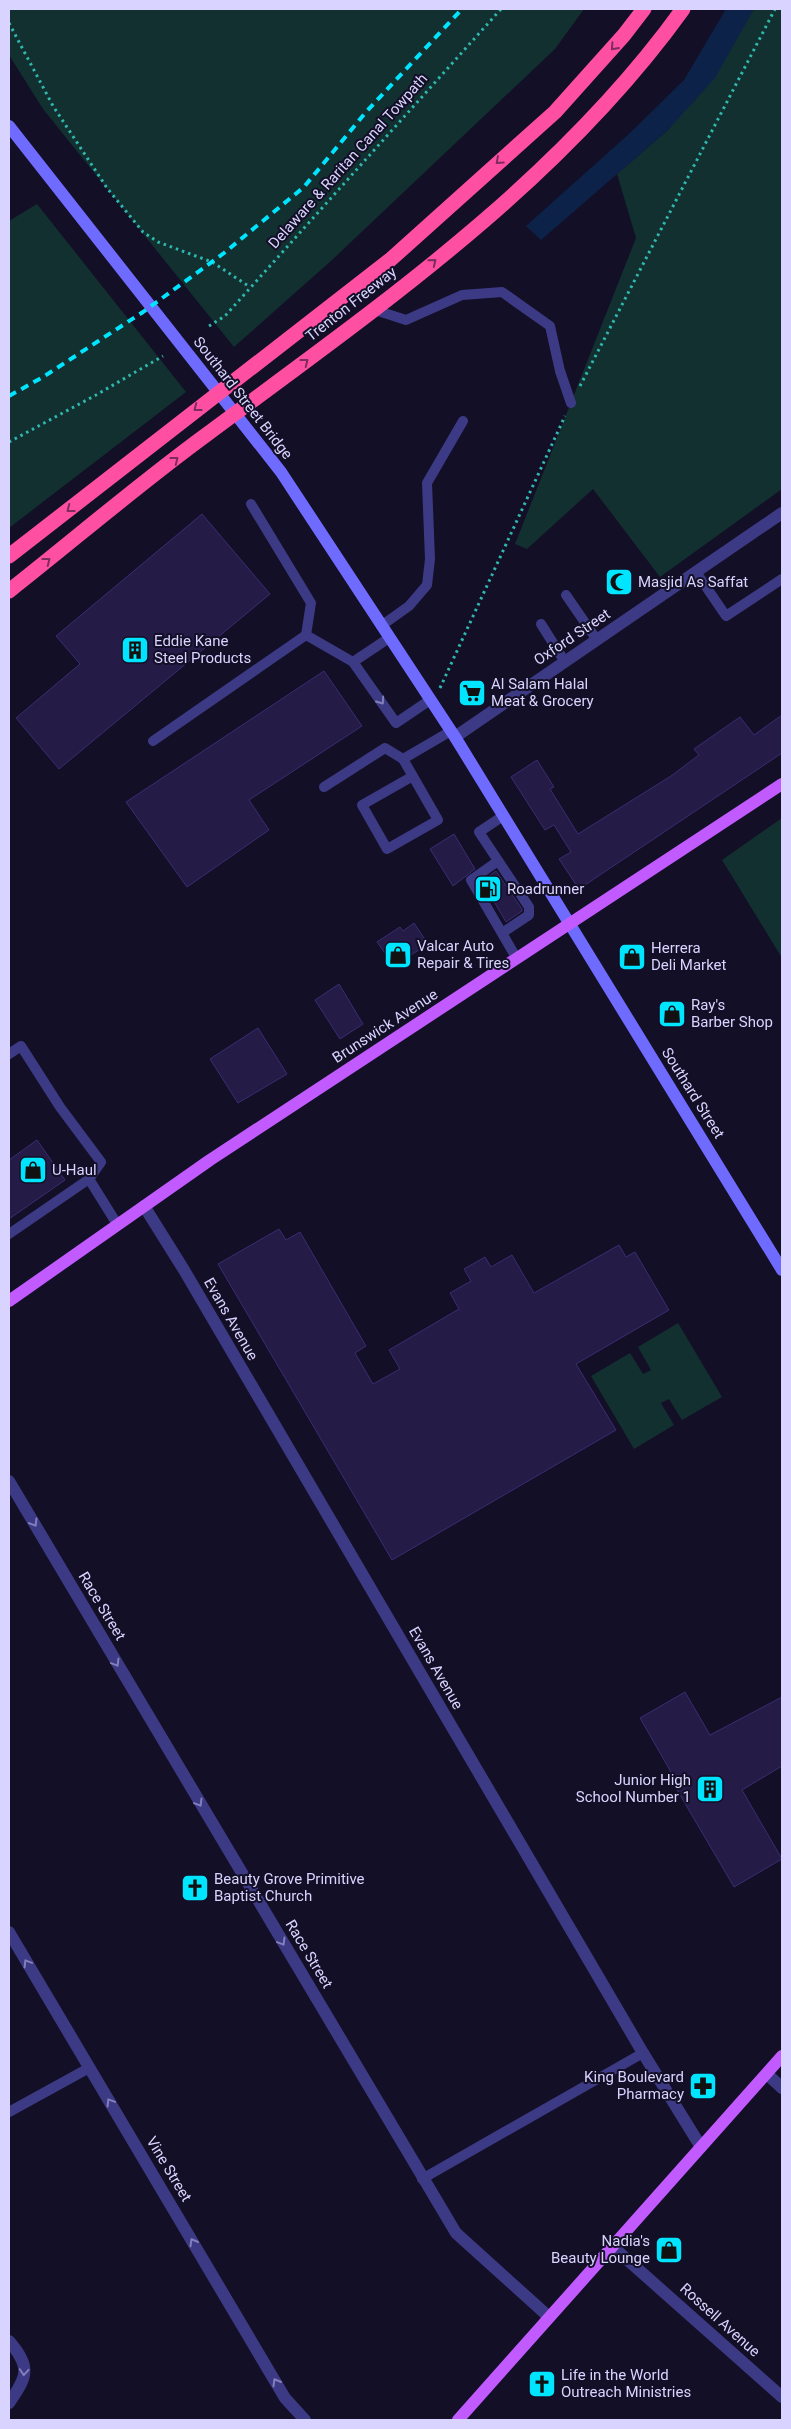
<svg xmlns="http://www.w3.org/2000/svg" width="791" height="2429" font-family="Roboto,sans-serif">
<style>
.green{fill:#12302f}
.water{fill:#0c2248}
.building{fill:#241b47;stroke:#3b2d73}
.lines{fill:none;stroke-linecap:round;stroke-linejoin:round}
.path{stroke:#2fb8b0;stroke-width:3;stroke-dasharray:2.5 4;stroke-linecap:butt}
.lane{stroke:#3d3a85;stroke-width:10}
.street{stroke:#3d3a85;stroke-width:12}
.secondary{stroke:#6f6bff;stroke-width:12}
.primary{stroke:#c25bff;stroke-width:12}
.highway{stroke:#ff4fa3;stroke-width:15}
.rail{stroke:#00e5ff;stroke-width:4;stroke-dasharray:8 6;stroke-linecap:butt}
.oneway{stroke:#7d2c5e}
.oneway2{stroke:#837fbc}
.labels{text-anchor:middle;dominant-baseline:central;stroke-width:4;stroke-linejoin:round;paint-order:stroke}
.street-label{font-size:15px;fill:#d9d4ff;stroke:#130f26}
.poi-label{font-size:15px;fill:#d9d4ff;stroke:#130f26;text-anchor:start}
</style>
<rect width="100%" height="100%" fill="#130f26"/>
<!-- green -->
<g class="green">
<polygon points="9,9 584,9 555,49 332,260 234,347 43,109 9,55"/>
<polygon points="754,9 782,9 782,489 660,577 593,489 527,549 515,544 636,238 617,174 669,129"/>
<polygon points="37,204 186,392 9,528 9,221"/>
<polygon points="782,818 782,958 722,860"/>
<polygon points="678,1323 722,1397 682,1420 669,1399 661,1403 674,1425 634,1449 591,1376 630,1353 643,1374 651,1370 638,1347"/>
</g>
<!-- water -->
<polygon class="water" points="726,9 754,9 715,78 669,129 541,240 526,226 630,133 684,80"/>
<!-- building -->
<g class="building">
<polygon points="202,514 270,594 59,769 16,718 80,664 56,636"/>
<polygon points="324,671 362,726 249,800 269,830 187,887 126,802"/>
<polygon points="782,715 782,753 579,889 559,859 571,852 554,825 545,830 511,777 537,760 554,787 550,789 578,834 671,776 699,755 694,749 740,717 754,735"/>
<polygon points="454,834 475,869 453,886 430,849"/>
<polygon points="496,871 522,909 522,911 506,922 482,881"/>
<polygon points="414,923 428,944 394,966 377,942 400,927 403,931"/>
<polygon points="339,984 363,1024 340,1039 315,1000"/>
<polygon points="258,1028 287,1074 238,1103 210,1059"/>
<polygon points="37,1140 65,1180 9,1219 9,1160"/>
<polygon points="279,1229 286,1240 300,1232 366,1346 355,1353 373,1384 400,1369 389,1350 459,1309 450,1293 471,1281 464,1269 485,1257 491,1267 512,1255 534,1293 619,1245 626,1257 635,1252 669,1310 576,1364 616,1430 392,1560 218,1264"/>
<polygon points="685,1692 710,1735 782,1697 782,1766 742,1790 782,1859 734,1887 676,1788 679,1786 640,1718"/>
</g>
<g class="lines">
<!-- path -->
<g class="path">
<polyline points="9,23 53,106 107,188 143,232 158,242 212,262 250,287"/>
<polyline points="209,326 225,316 501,9"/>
<polyline points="580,386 775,9"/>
<polyline points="9,442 96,395 163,356"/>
<polyline points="440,688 565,416"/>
</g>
<!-- lane -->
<g class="lane">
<polyline points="372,309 406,320 462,295 502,292 550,326 560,371 571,403"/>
<polyline points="251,504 311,603 306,635 353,662 396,723 430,700"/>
<polyline points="696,572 726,616 782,579"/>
<polyline points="566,595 597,640"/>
<polyline points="541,624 565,662"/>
<polyline points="381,626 409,606 427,585 430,559 427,483 463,421"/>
<polyline points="353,662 389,638"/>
<polyline points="153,741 306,635"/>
<polyline points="413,776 362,805 387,849 438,820 403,759 451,731"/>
<polyline points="324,787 385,748 403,759"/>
<polyline points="498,861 471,880 517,959"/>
<polyline points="502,933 529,915 529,907 479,832 503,816"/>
<polyline points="9,1054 21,1046 60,1107 101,1162 89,1179"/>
<polyline points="9,1234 89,1179 117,1224"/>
<polyline points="9,2112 89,2068"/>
<polyline points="422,2179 643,2053"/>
</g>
<!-- street -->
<g class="street">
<polyline points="455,737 782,513"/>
<polyline points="144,1206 184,1270 643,2053 701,2147"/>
<polyline points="9,1481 456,2233 549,2317"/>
<polyline points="9,1932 285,2398 305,2420"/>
<polyline points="767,2074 782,2088"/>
<polyline points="613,2247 782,2397"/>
<path d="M9,2341C31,2367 28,2376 9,2403"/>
</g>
<!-- secondary -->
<polyline class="secondary" points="9,126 281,472 455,737 782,1270"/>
<!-- primary -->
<g class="primary">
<polyline points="9,1301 210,1160 782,784"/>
<polyline points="458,2420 782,2056"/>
</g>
<!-- highway -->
<g class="highway">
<polyline points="9,556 390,260 555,112 624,35 644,9"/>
<path d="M9,591C75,539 139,484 206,435C377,308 558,183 683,9"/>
</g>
<!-- rail -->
<polyline class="rail" points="9,396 43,377 143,312 224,253 304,187 366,112 462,9"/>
</g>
<!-- one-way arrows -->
<defs><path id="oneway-chevron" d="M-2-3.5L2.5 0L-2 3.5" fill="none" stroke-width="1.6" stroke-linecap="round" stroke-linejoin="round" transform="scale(1.25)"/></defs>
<g class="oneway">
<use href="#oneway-chevron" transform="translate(614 47) rotate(132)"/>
<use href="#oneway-chevron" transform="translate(499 161) rotate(138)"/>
<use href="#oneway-chevron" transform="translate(433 262) rotate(-39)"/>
<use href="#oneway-chevron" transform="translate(305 362) rotate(-38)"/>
<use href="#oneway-chevron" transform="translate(197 408) rotate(142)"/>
<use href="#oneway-chevron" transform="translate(175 460) rotate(-38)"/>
<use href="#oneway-chevron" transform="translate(70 509) rotate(142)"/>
<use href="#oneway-chevron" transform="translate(47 561) rotate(-38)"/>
</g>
<g class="oneway2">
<use href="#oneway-chevron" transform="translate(381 701) rotate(55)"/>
<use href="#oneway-chevron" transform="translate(34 1523) rotate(59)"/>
<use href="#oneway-chevron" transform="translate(116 1663) rotate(59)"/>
<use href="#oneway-chevron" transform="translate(199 1803) rotate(59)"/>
<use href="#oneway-chevron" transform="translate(282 1942) rotate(59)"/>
<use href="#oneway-chevron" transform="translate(27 1963) rotate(-121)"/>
<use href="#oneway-chevron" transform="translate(110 2102) rotate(-121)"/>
<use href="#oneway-chevron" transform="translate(193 2242) rotate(-120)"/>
<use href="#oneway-chevron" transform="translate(24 2372) rotate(94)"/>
<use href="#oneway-chevron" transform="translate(276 2382) rotate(-120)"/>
</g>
<!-- icons -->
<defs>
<g id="mosque-square" transform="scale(1.4375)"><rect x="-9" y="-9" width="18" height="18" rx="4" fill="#00e5ff" stroke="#130f26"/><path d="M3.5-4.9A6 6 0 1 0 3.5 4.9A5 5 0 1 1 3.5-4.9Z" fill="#111"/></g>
<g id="building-square" transform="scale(1.4375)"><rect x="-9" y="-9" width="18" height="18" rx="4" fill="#00e5ff" stroke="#130f26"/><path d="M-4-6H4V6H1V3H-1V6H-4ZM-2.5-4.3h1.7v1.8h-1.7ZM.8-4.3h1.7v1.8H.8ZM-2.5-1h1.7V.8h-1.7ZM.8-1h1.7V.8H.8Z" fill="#111"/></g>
<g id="supermarket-square" transform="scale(1.4375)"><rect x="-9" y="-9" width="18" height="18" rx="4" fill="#00e5ff" stroke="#130f26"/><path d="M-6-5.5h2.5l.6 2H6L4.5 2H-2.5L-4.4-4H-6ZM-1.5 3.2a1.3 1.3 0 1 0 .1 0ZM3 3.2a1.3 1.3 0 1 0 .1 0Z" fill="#111"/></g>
<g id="fuel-square" transform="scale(1.4375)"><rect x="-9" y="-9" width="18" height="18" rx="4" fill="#00e5ff" stroke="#130f26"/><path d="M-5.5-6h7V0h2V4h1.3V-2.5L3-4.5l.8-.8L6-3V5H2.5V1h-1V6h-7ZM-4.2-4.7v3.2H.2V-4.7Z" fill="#111"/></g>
<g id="shop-square" transform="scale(1.4375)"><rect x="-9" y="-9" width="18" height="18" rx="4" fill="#00e5ff" stroke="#130f26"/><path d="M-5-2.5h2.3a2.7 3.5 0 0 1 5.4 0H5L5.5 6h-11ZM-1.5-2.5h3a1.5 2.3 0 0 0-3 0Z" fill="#111"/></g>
<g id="church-square" transform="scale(1.4375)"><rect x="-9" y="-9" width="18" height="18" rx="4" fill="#00e5ff" stroke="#130f26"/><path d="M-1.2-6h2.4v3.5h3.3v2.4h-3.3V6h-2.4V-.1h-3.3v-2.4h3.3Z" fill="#111"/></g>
<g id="pharmacy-square" transform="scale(1.4375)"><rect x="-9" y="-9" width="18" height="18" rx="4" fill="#00e5ff" stroke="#130f26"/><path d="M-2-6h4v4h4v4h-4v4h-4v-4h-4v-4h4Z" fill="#111"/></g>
</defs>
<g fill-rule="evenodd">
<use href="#mosque-square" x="619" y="582"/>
<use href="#building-square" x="135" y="650"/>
<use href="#supermarket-square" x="472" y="693"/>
<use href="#fuel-square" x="488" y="889"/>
<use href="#shop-square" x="398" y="955"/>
<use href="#shop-square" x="632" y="957"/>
<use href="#shop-square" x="672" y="1014"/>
<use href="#shop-square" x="33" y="1170"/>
<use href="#building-square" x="710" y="1789"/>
<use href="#church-square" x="195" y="1888"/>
<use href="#pharmacy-square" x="703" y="2086"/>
<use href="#shop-square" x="669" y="2250"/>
<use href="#church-square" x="542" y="2384"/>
</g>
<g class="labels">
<!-- street labels -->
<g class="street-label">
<text transform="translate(348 161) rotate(-48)">Delaware &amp; Raritan Canal Towpath</text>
<text transform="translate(351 304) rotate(-38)">Trenton Freeway</text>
<text transform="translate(243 398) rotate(52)">Southard Street Bridge</text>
<text transform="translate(572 637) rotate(-34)">Oxford Street</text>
<text transform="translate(385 1026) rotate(-33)">Brunswick Avenue</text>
<text transform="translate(693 1093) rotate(58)">Southard Street</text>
<text transform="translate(231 1319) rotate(60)">Evans Avenue</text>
<text transform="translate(102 1606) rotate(59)">Race Street</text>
<text transform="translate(436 1668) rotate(60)">Evans Avenue</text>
<text transform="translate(309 1954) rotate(59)">Race Street</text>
<text transform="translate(169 2169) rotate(59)">Vine Street</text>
<text transform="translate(720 2320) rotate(42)">Rossell Avenue</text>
</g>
<!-- poi labels -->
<g class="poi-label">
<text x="638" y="582">Masjid As Saffat</text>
<text x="154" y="641">Eddie Kane<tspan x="154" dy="17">Steel Products</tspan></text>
<text x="491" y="684">Al Salam Halal<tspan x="491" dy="17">Meat &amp; Grocery</tspan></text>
<text x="507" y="889">Roadrunner</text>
<text x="417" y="946">Valcar Auto<tspan x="417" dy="17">Repair &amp; Tires</tspan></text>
<text x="651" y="948">Herrera<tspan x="651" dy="17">Deli Market</tspan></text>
<text x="691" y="1005">Ray's<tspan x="691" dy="17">Barber Shop</tspan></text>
<text x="52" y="1170">U-Haul</text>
<text x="691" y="1780" text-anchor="end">Junior High<tspan x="691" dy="17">School Number 1</tspan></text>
<text x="214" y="1879">Beauty Grove Primitive<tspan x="214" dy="17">Baptist Church</tspan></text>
<text x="684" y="2077" text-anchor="end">King Boulevard<tspan x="684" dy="17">Pharmacy</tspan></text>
<text x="650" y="2241" text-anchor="end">Nadia's<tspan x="650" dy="17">Beauty Lounge</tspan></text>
<text x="561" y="2375">Life in the World<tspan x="561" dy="17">Outreach Ministries</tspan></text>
</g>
</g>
<!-- border -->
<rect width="791" height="2429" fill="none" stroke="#d9d4ff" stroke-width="20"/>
</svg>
